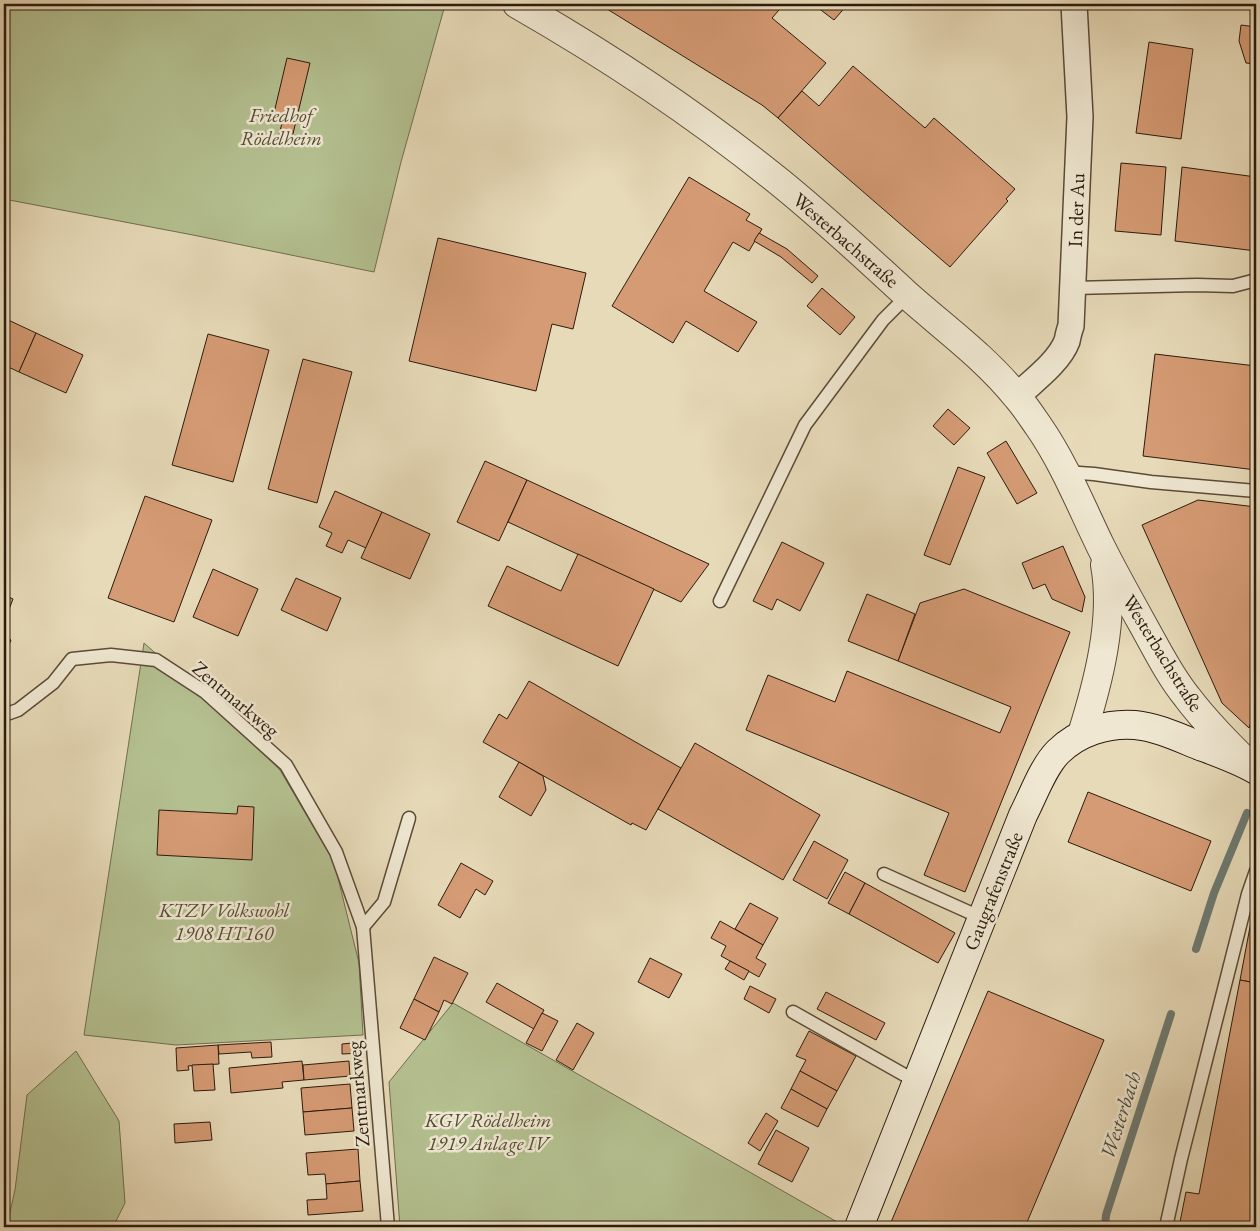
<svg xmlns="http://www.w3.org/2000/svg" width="1260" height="1231" font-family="'EB Garamond',serif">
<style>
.green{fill:#b4c090;stroke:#706e4f}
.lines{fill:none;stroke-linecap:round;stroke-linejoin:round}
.stream{stroke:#6d7a72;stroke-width:8}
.building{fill:#d59b74;stroke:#2c1b0e}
.service-casing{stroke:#5b4b38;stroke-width:15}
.minor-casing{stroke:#5b4b38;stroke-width:28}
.tertiary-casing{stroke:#5b4b38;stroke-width:30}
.secondary-casing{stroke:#2c1b0e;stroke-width:30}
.service{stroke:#efe7d1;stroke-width:12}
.minor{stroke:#efe7d1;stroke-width:25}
.tertiary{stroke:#efe7d1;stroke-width:28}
.secondary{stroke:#efe7d1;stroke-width:28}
.labels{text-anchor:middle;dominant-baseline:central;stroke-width:5;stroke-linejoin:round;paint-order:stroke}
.park-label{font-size:20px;font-style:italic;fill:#554d35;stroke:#efe7d1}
.street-label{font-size:20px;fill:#2c1b0e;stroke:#efe7d1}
.water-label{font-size:21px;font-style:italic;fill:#4c4b40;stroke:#efe7d1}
</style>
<rect width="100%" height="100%" fill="#e7dab8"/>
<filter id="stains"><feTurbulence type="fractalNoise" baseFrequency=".004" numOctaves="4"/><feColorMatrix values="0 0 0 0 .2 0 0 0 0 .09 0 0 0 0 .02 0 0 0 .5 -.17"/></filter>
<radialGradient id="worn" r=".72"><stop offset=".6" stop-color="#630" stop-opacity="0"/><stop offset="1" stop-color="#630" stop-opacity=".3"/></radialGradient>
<!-- green -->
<g class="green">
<polygon points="4,4 442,4 445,5 401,162 374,272 193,235 4,199"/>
<polygon points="144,643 200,693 280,770 334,862 359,963 363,1035 176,1045 84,1035"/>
<polygon points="453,1003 839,1223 837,1227 400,1227 389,1082"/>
<polygon points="76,1051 119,1121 125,1203 113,1227 21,1227 8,1221 15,1190 27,1095"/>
</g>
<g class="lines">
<!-- stream -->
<g class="stream">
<polyline points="1196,949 1214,893 1247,813"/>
<polyline points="1105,1227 1106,1215 1171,1014"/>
</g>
</g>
<!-- building -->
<g class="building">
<polygon points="599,4 769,4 771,6 773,5 779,10 772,18 826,63 778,118 762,105"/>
<polygon points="813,4 848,4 834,20"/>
<polygon points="1241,25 1256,27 1256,64 1246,63 1239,41"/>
<polygon points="1149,42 1193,49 1181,139 1136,133"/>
<polygon points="287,58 310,63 291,142 278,139 284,115 274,113"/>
<polygon points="853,66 925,128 934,118 1015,189 1006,199 1008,201 950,267 778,118 802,91 819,106"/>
<polygon points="1121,163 1166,167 1161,235 1115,231"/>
<polygon points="1182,167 1256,177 1256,251 1175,241"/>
<polygon points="689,177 750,214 746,220 762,229 749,251 733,242 704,291 757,322 738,352 686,321 673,343 612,306"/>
<polygon points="759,233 787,249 818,276 812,283 781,257 754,241"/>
<polygon points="438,238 586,273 573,329 552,324 536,391 409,361"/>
<polygon points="822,288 855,317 840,335 807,306"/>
<polygon points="1256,305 1256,345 1251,344"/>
<polygon points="4,318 36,333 19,372 4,365"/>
<polygon points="36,333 83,355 66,393 19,372"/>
<polygon points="208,334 269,350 233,482 172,465"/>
<polygon points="1155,354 1256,366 1256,470 1143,456"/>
<polygon points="303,359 352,372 317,503 268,489"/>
<polygon points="948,409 970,428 954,445 933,426"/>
<polygon points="1006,441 1037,493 1017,504 987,453"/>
<polygon points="485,461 527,480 499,541 457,522"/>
<polygon points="958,467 985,477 950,565 924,555"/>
<polygon points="527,480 709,564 681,602 508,522"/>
<polygon points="335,491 382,512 366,548 348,540 342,553 326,546 332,533 319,527"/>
<polygon points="145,496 212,520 174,622 108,598"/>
<polygon points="1198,500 1256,507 1256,708 1249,728 1222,703 1142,525"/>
<polygon points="382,512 430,534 410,579 361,558"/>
<polygon points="782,542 824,563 800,611 777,599 772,610 753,601"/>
<polygon points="1063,546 1085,597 1082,612 1052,599 1045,584 1033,589 1022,563"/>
<polygon points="578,554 654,589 618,666 488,606 507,566 561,591"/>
<polygon points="213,569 258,589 238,636 193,617"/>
<polygon points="296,578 341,598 327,631 281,610"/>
<polygon points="964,589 1070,632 965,892 924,875 949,813 746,730 768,675 835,702 847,671 1000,733 1011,707 898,661 920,603"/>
<polygon points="867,594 915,614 898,661 848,641"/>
<polygon points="4,595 13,599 4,622"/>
<polygon points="4,636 11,640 4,657"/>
<polygon points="529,681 681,768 646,830 632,823 631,825 483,742 499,714 507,719"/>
<polygon points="695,743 820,815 783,880 658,809"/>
<polygon points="519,762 543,776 546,790 531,816 499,797"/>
<polygon points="1088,792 1211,841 1191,891 1068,842"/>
<polygon points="238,806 254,807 252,860 157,855 159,810 237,814"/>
<polygon points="4,819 10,822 4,837"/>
<polygon points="814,841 848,860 827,899 793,880"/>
<polygon points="461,863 493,881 485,895 476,889 460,918 438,905"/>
<polygon points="845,872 865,883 849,914 828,903"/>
<polygon points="865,883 955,933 938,963 849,914"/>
<polygon points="1256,895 1256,983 1240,980"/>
<polygon points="750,903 778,918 763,945 735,929"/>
<polygon points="720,921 763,945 756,958 766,964 759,977 721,956 726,946 711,938"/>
<polygon points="434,957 468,973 452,1004 444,1000 439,1012 414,999"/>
<polygon points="650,958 682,974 669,998 638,982"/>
<polygon points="730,961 749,971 744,980 725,969"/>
<polygon points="1240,980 1256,983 1256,1207 1252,1227 1179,1227 1186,1192 1199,1194"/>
<polygon points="497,983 544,1010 534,1029 486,1002"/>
<polygon points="750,986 776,999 769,1013 744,999"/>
<polygon points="988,991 1104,1040 1025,1227 889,1227"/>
<polygon points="826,992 885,1023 876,1040 817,1009"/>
<polygon points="414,999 439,1012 425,1040 400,1028"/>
<polygon points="542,1013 558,1021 542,1051 526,1043"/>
<polygon points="577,1023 594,1033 573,1070 556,1060"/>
<polygon points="809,1031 856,1056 837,1091 800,1071 806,1060 796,1056"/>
<polygon points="271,1042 272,1057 252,1058 251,1052 219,1054 218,1045"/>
<polygon points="362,1042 363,1053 342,1054 342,1044"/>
<polygon points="218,1045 219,1064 188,1066 189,1070 177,1071 176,1048"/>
<polygon points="302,1061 304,1080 282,1082 283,1088 231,1093 229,1068"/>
<polygon points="349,1061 350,1076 304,1080 303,1065"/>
<polygon points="213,1064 215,1090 194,1091 192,1065"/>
<polygon points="800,1071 837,1091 827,1109 791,1089"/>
<polygon points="350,1084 352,1108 303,1112 301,1088"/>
<polygon points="791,1089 827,1109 818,1127 781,1108"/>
<polygon points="352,1108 354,1131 305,1135 303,1112"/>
<polygon points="766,1113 778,1121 760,1151 748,1143"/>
<polygon points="210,1122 212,1140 175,1143 174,1124"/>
<polygon points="776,1130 809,1148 792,1182 758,1164"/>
<polygon points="358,1149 360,1181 326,1184 325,1174 308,1175 306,1153"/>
<polygon points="360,1181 363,1211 308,1215 307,1200 327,1199 326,1184"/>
</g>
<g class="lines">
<!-- service casing -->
<g class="service-casing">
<g id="service">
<polyline points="1073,288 1197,285 1233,286 1256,280"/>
<polyline points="1065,472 1094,474 1151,482 1256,491"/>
<polyline points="720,601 805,425 883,320 908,295"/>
<polyline points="4,715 18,710 53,683 72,659 111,655 156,660 205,692 286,765 336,852 363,927 388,1227"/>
<polyline points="884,874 982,918"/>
<polyline points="363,927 384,902 409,818"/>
<polyline points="793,1012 917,1082"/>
<polyline points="1166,1227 1181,1159 1248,894 1256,871"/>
</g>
</g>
<!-- minor casing -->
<g class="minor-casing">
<path id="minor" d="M1017,396C1033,381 1059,362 1067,341C1068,336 1069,331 1071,326L1080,117L1074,4"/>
</g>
<!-- tertiary casing -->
<g class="tertiary-casing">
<g id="tertiary">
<path d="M517,4C606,55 692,112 772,176C819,213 862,254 906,294C943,327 985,357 1017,397C1025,406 1032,417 1039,427C1064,463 1082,508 1101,547C1114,573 1128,598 1142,623C1156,648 1169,675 1187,697C1206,722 1227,743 1249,765"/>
<path d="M1082,734C1098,683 1115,619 1105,565"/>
</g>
</g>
<!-- secondary casing -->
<g class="secondary-casing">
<path id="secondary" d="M859,1227L1023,815C1033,796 1043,767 1058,752C1078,732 1107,723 1135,725C1157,727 1180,738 1200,746C1219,753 1239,760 1256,770"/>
</g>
<!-- service -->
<use href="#service" class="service"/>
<!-- minor -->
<use href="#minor" class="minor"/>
<!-- tertiary -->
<use href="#tertiary" class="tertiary"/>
<!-- secondary -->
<use href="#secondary" class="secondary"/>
</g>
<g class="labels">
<!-- park labels -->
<g class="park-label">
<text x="281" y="115">Friedhof<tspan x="281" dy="23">Rödelheim</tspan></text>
<text x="224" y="910">KTZV Volkswohl<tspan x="224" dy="23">1908 HT160</tspan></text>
<text x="488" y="1120">KGV Rödelheim<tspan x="488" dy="23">1919 Anlage IV</tspan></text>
</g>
<!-- street labels -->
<g class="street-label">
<text transform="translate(1076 210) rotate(-88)">In der Au</text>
<text transform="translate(846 240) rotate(41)">Westerbachstraße</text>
<text transform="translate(1163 653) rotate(58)">Westerbachstraße</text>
<text transform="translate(236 699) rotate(40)">Zentmarkweg</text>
<text transform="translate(993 891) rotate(-68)">Gaugrafenstraße</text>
<text transform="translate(358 1094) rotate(-95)">Zentmarkweg</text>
</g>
<!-- water labels -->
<g class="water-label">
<text transform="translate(1120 1115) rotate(-72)">Westerbach</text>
</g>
</g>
<!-- margin -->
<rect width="1260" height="1231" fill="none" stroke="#e7dab8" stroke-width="20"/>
<rect x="5" y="5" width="1250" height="1221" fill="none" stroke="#2c1b0e" stroke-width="2.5"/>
<rect x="10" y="10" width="1240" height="1211" fill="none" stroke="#2c1b0e"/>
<rect width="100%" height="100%" filter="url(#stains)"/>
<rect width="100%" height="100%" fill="url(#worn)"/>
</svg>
